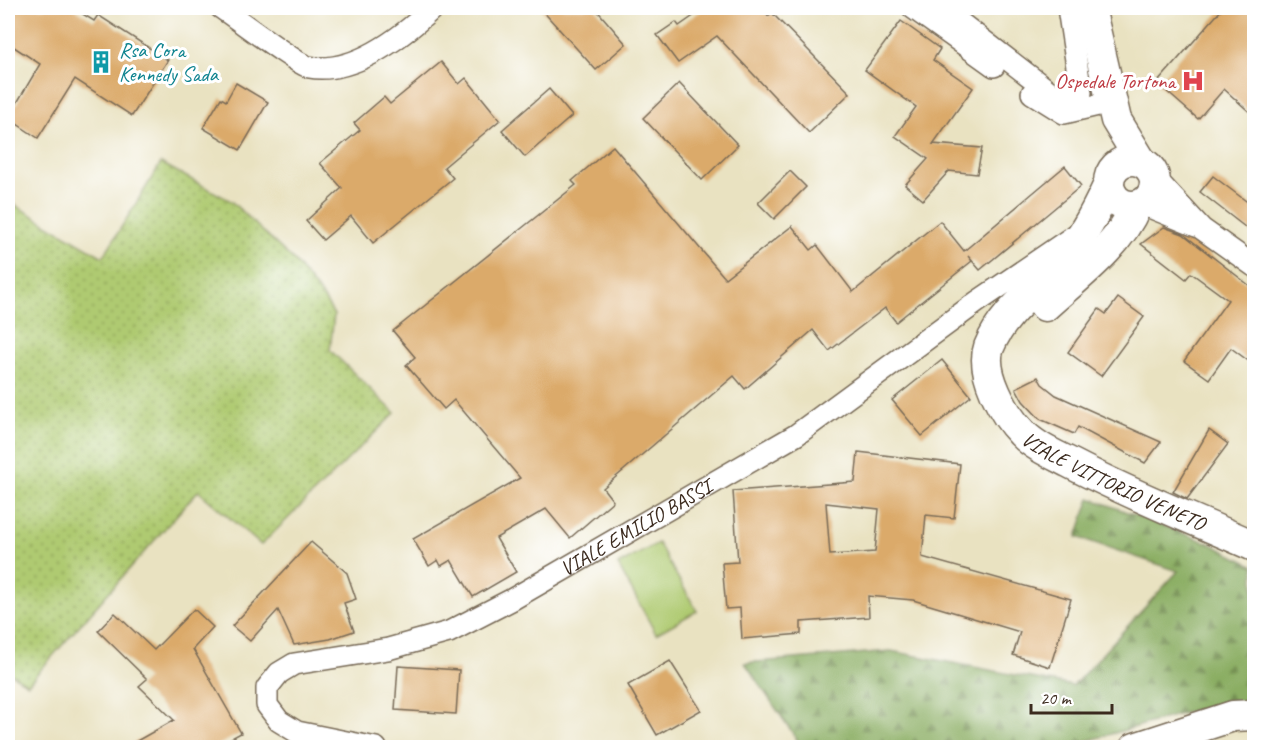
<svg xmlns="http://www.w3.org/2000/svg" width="1262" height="755" font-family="Caveat,sans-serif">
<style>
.grass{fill:url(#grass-dots);stroke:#757a48;stroke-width:1.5}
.forest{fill:url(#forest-firs);stroke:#636c40;stroke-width:1.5}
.pitch{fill:#afca71;stroke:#757a48;stroke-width:1.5}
.building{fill:#dbaa6a;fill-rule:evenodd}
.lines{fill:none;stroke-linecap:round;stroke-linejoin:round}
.street-casing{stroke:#786a57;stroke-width:24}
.secondary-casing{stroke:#786a57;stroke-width:33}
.street{stroke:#fff;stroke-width:21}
.secondary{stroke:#fff;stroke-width:30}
.labels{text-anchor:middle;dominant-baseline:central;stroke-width:6;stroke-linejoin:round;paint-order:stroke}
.culture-label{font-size:21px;fill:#0d838f;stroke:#fff;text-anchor:start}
.health-label{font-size:21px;fill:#be3a42;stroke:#fff;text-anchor:end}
.street-label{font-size:21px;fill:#3b2a1e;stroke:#fff}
</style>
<defs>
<pattern id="grass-dots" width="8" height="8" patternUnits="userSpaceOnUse" patternTransform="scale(1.5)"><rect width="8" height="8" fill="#afca71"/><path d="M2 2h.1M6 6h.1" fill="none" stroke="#90a45c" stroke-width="1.8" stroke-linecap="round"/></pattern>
<pattern id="forest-firs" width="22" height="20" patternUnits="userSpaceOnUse" patternTransform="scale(1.5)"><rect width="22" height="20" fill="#8bae63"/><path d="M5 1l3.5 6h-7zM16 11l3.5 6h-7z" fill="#738e51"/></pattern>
</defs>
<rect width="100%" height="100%" fill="#fff"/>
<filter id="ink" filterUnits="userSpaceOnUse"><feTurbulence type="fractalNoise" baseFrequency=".0167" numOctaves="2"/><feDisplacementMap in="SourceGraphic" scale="12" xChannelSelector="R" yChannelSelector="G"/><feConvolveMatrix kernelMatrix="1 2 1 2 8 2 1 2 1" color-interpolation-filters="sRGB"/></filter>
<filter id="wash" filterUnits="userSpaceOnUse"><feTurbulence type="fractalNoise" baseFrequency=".008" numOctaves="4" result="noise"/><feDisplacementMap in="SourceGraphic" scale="24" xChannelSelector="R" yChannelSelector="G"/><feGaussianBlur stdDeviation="1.35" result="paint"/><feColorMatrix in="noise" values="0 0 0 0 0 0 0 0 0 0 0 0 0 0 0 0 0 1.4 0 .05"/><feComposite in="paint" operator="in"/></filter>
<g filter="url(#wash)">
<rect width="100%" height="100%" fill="#e9e2c1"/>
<!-- grass -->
<polygon class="grass" points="161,163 231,201 295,262 325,300 334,315 330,350 395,413 261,545 198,491 28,684 8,672 8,201 103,257"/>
<!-- forest -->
<polygon class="forest" points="1090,498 1211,544 1254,566 1254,701 1195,710 1066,747 802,747 745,663 891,651 1073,686 1178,571 1077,537"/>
<!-- pitch -->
<polygon class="pitch" points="658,543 697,611 656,634 618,565"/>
<g id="blocks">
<!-- building -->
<g class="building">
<polygon points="8,8 73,8 94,21 98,15 168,60 132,116 75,79 38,138 8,118 40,64 8,43"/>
<polygon points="540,8 595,8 626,44 596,70"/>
<polygon points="705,8 762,8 768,16 772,13 850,93 809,133 717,36 678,63 657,35 676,22 679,26"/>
<polygon points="1223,8 1254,8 1254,116 1224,89 1198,119 1157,83"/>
<polygon points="901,21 940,49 933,60 973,88 933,144 982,148 977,174 949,171 923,200 905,185 928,159 895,136 916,107 865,70"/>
<polygon points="441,62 459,84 466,78 500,120 444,167 453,178 373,243 351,216 323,240 306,221 342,188 320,163 360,130 354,123 384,97 390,104"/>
<polygon points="236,83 268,102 240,150 203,128 221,98 226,101"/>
<polygon points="679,83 738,145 702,180 643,118"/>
<polygon points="549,89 572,116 525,157 502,130"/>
<polygon points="613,146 725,278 792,226 811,250 817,245 853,292 940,221 964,251 1065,166 1081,186 980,270 968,256 972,261 896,322 885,308 829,351 813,330 745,389 734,376 603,488 613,501 570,538 546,509 496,538 516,572 473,597 451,560 441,566 438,560 429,566 413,539 520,478 454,400 444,409 406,365 415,357 393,331 576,185 572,181"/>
<polygon points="790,171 806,187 774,219 758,203"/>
<polygon points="1213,176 1254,207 1254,234 1200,192"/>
<polygon points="1164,227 1183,234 1254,289 1254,365 1231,348 1209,379 1184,361 1228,300 1191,273 1186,279 1141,244"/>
<polygon points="1118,298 1144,317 1101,376 1068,352 1099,309 1106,314"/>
<polygon points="942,360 971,396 922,436 892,400"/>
<polygon points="1038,377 1042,384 1056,395 1161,442 1145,463 1078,427 1074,434 1040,419 1023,401 1016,388"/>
<polygon points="1209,430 1228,444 1187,499 1173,492"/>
<path d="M858,452L960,464L954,518L926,515L922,557L1071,599L1050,667L1013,655L1020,632L913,600L868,596L869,617L801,622V634L742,639L740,608L726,609L722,563L738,562L733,491L855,482ZM826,503L879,509L875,552L830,555Z"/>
<polygon points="311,542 347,573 356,599 344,603 354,631 330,639 294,645 278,610 250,641 232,626"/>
<polygon points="194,609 213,627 193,649 241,733 215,747 126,747 174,720 139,686 147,679 98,631 115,613 154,650"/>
<polygon points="670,661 701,710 657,735 628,685"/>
<polygon points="398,666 459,670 456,714 395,710"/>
</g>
</g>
</g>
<g filter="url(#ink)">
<use href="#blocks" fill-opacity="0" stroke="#786a57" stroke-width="1.5"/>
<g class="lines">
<!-- street casing -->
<g class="street-casing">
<g id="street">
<path d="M221,8C235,17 298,65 309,67C354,75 403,36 433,8"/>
<polyline points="913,8 994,66"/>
<polyline points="941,8 1054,95 1081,93 1068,8"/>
<polyline points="1032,93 1064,113 1111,102"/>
<polyline points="1156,179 1202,229 1254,266"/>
<polyline points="1142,204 1196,226"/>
<path id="s1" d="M376,748L297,732L279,721L267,705V688L279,673L294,664L388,649L449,632L511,600L796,435L977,302L1074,236"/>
</g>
</g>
<!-- secondary casing -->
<g class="secondary-casing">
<g id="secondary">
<polyline points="1090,8 1116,120 1141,161"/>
<circle cx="1132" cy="183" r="23"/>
<path id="s2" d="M1109,184C1095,214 1080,243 1056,268C1033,292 1002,314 989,347C980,372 1004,415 1022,433C1035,447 1055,455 1072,464C1131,495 1193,519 1254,546"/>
<path d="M1045,306C1078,276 1118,248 1136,206"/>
<polyline points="1135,748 1233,716 1254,715"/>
</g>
</g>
<!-- street -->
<use href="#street" class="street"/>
<!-- secondary -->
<use href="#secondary" class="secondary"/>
</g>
</g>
<!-- icons -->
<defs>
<g id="building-bare" transform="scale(1.8)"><path d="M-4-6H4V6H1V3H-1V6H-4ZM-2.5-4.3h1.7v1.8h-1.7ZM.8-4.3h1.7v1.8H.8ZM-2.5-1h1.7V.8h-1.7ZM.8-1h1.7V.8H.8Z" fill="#0f9aa8" stroke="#fff" stroke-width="2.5" paint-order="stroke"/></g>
<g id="hospital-bare" transform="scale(1.8)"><path d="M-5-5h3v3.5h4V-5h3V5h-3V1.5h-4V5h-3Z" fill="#e0444e" stroke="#fff" stroke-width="2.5" paint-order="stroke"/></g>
</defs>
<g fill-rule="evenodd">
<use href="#building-bare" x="101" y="62"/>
<use href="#hospital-bare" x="1193" y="81"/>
</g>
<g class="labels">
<!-- culture labels -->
<g class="culture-label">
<text x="119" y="50">Rsa Cora<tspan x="119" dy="24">Kennedy Sada</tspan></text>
</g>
<!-- health labels -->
<g class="health-label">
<text x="1175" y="81">Ospedale Tortona</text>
</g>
<!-- street labels -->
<g class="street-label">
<text stroke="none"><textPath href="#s2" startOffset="404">VIALE VITTORIO VENETO</textPath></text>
<text stroke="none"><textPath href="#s1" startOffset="548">VIALE EMILIO BASSI</textPath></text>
</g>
</g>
<!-- margin -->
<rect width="1262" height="755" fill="none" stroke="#fff" stroke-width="30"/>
<!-- scale -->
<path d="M1031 704v9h81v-9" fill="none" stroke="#3b2a1e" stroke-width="3"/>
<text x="1040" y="704" font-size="18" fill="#3b2a1e" stroke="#ffffff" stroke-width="4.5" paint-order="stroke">20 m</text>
</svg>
